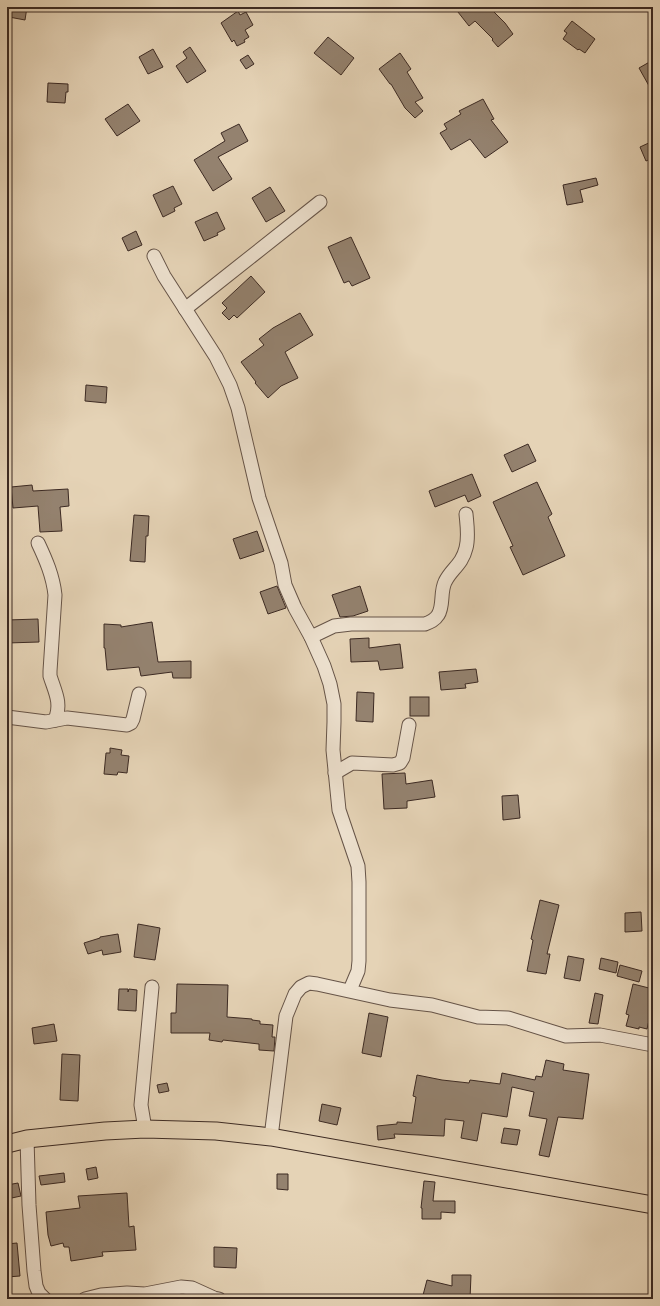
<svg xmlns="http://www.w3.org/2000/svg" width="660" height="1306" font-family="Vollkorn,serif">
<style>
.building{fill:#94826f;stroke:#3c2a23}
.lines{fill:none;stroke-linecap:round;stroke-linejoin:round}
.minor-casing{stroke:#665448;stroke-width:15}
.major-casing{stroke:#3c2a23;stroke-width:19}
.minor{stroke:#eee2d0;stroke-width:13}
.major{stroke:#e5d3b6;stroke-width:17}
</style>
<rect width="100%" height="100%" fill="#e5d3b6"/>
<filter id="stains"><feTurbulence type="fractalNoise" baseFrequency=".005" numOctaves="4"/><feColorMatrix values="0 0 0 0 .2 0 0 0 0 .09 0 0 0 0 .02 0 0 0 .5 -.17"/></filter>
<radialGradient id="worn" r=".72"><stop offset=".6" stop-color="#630" stop-opacity="0"/><stop offset="1" stop-color="#630" stop-opacity=".3"/></radialGradient>
<!-- building -->
<g class="building">
<polygon points="10,7 27,7 25,20 9,17"/>
<polygon points="454,7 489,7 505,23 513,34 498,47 492,40 493,39 475,21 469,26"/>
<polygon points="238,11 240,15 246,12 253,25 245,30 249,37 244,40 245,42 237,46 234,40 232,42 221,23"/>
<polygon points="572,21 595,39 585,53 579,49 578,50 563,39 567,33 564,31"/>
<polygon points="328,37 354,58 341,75 314,53"/>
<polygon points="190,47 206,71 187,83 176,66 187,58 183,52"/>
<polygon points="153,49 163,67 148,74 139,57"/>
<polygon points="400,53 411,69 407,72 423,98 415,102 423,111 415,118 405,108 391,84 390,84 379,69"/>
<polygon points="248,55 254,64 246,69 240,60"/>
<polygon points="653,60 653,93 639,68"/>
<polygon points="48,83 68,84 68,92 66,92 65,103 47,102"/>
<polygon points="483,99 494,119 491,120 508,142 485,158 470,139 451,150 440,133 447,129 444,124 461,114 459,111"/>
<polygon points="128,104 140,121 117,136 105,119"/>
<polygon points="239,124 248,141 218,157 232,179 213,191 194,160 225,141 221,133"/>
<polygon points="653,141 653,158 646,161 640,147"/>
<polygon points="596,178 598,185 580,190 583,202 567,205 563,185"/>
<polygon points="173,186 182,204 174,208 175,211 163,217 153,195"/>
<polygon points="270,187 285,211 266,222 252,198"/>
<polygon points="217,212 225,229 217,233 218,235 204,241 195,222"/>
<polygon points="136,231 142,245 128,251 122,238"/>
<polygon points="351,237 370,278 352,286 349,281 344,283 328,247"/>
<polygon points="251,276 265,292 237,318 234,315 229,320 222,313 227,308 222,303"/>
<polygon points="300,313 313,335 285,352 298,378 281,386 268,398 255,383 256,382 241,362 264,345 259,339 273,328"/>
<polygon points="86,385 107,387 106,403 85,401"/>
<polygon points="528,444 536,461 512,472 504,455"/>
<polygon points="472,474 481,496 468,502 465,495 435,507 429,491"/>
<polygon points="537,482 552,514 548,517 565,556 523,575 510,547 513,546 493,502"/>
<polygon points="32,485 33,491 68,489 69,506 60,507 62,531 40,532 38,506 13,508 11,487"/>
<polygon points="134,515 149,516 148,536 146,536 145,562 130,561"/>
<polygon points="257,531 264,551 240,559 233,539"/>
<polygon points="277,586 286,608 268,614 260,592"/>
<polygon points="360,586 368,611 353,616 340,617 332,595"/>
<polygon points="38,619 39,642 7,643 7,620"/>
<polygon points="152,622 158,662 191,661 191,678 173,678 172,672 141,676 139,667 107,670 105,648 104,648 104,624 121,625 121,627"/>
<polygon points="369,638 369,648 400,644 403,668 380,670 378,661 351,662 350,639"/>
<polygon points="476,669 478,682 465,684 466,688 441,690 439,672"/>
<polygon points="357,692 374,693 373,722 356,721"/>
<rect x="410" y="697" width="19" height="19"/>
<polygon points="110,748 122,750 121,755 129,756 127,773 118,772 117,775 104,774 106,753 110,753"/>
<polygon points="405,773 406,784 432,780 435,797 407,801 407,808 384,809 382,774"/>
<polygon points="518,795 520,818 503,820 502,796"/>
<polygon points="540,900 559,905 547,954 550,954 546,974 527,971 533,940 531,939"/>
<polygon points="641,912 642,931 625,932 625,913"/>
<polygon points="138,924 160,928 155,960 134,957"/>
<polygon points="118,934 121,952 103,955 102,950 88,954 84,943 100,938 100,937"/>
<polygon points="568,956 584,959 580,981 564,978"/>
<polygon points="601,958 618,962 616,973 599,969"/>
<polygon points="620,965 642,971 639,982 617,976"/>
<polygon points="177,984 228,985 227,1017 252,1019 252,1020 260,1021 260,1024 273,1025 272,1037 275,1037 274,1051 259,1050 259,1044 223,1040 222,1042 209,1040 210,1033 171,1033 171,1013 176,1013"/>
<polygon points="633,984 653,989 653,1003 647,1029 639,1027 639,1029 626,1026 629,1015 626,1014"/>
<polygon points="119,989 128,989 128,992 129,989 137,990 136,1011 118,1010"/>
<polygon points="595,993 603,995 598,1024 589,1023"/>
<polygon points="369,1013 388,1017 381,1057 362,1053"/>
<polygon points="54,1024 57,1041 34,1044 32,1028"/>
<polygon points="62,1054 80,1055 78,1101 60,1100"/>
<polygon points="546,1060 564,1064 563,1070 589,1074 583,1119 558,1117 549,1157 539,1155 547,1119 529,1116 534,1092 512,1087 507,1117 482,1113 477,1141 461,1138 464,1121 445,1119 444,1136 394,1134 395,1138 378,1140 377,1126 397,1124 397,1122 412,1123 416,1097 413,1096 417,1075 442,1080 469,1083 470,1080 500,1084 502,1073 535,1080 536,1076 542,1077"/>
<polygon points="167,1083 169,1091 159,1093 157,1085"/>
<polygon points="322,1104 341,1108 337,1125 319,1121"/>
<polygon points="504,1128 520,1130 517,1145 501,1143"/>
<polygon points="96,1167 98,1178 88,1180 86,1169"/>
<polygon points="64,1173 65,1182 41,1185 39,1176"/>
<polygon points="277,1174 288,1174 288,1190 277,1189"/>
<polygon points="424,1181 435,1182 433,1201 455,1201 455,1213 441,1212 441,1219 422,1219 422,1208 421,1208"/>
<polygon points="18,1183 21,1196 7,1199 7,1185"/>
<polygon points="127,1193 129,1227 134,1226 136,1250 102,1252 103,1256 71,1261 69,1247 64,1247 63,1243 51,1246 48,1235 46,1212 80,1208 78,1196"/>
<polygon points="17,1243 20,1276 7,1277 7,1244"/>
<polygon points="214,1247 237,1248 236,1268 214,1267"/>
<polygon points="452,1275 471,1275 470,1299 422,1299 427,1280 452,1286"/>
</g>
<g class="lines">
<!-- minor casing -->
<g class="minor-casing">
<g id="minor">
<polyline points="154,256 164,276 216,357 230,385 238,408 259,498 281,563 285,585 295,608 311,637 324,666 330,684 334,704 334,722 333,750 339,810 358,866 359,882 359,961 358,971 350,990"/>
<polyline points="185,309 320,202"/>
<path d="M38,543C46,560 53,576 55,595L50,671V676C55,692 62,703 55,720"/>
<path d="M311,637L334,626L351,624H425C430,622 435,620 438,615C444,606 440,592 445,582C451,569 462,565 466,548C469,537 467,525 466,514"/>
<polyline points="7,717 46,722 67,718 127,725 131,723 133,719 139,694"/>
<polyline points="335,773 352,763 393,765 400,763 403,758 409,725"/>
<polyline points="145,1129 141,1105 152,987"/>
<polyline points="271,1137 286,1016 295,994 301,987 309,983 317,984 390,1000 432,1005 478,1017 508,1018 566,1036 600,1035 653,1045"/>
<polyline points="27,1139 29,1205 34,1271 36,1286 39,1293 45,1299"/>
<polyline points="85,1299 101,1295 127,1293 145,1294 181,1287 192,1288 214,1298 219,1299"/>
</g>
</g>
<!-- major casing -->
<g class="major-casing">
<polyline id="major" points="7,1144 27,1139 105,1131 145,1129 216,1131 271,1137 653,1205"/>
</g>
<!-- minor -->
<use href="#minor" class="minor"/>
<!-- major -->
<use href="#major" class="major"/>
</g>
<!-- margin -->
<rect width="660" height="1306" fill="none" stroke="#e5d3b6" stroke-width="24"/>
<rect x="8" y="8" width="644" height="1290" fill="none" stroke="#3c2a23" stroke-width="2"/>
<rect x="12" y="12" width="636" height="1282" fill="none" stroke="#3c2a23"/>
<rect width="100%" height="100%" filter="url(#stains)"/>
<rect width="100%" height="100%" fill="url(#worn)"/>
</svg>
